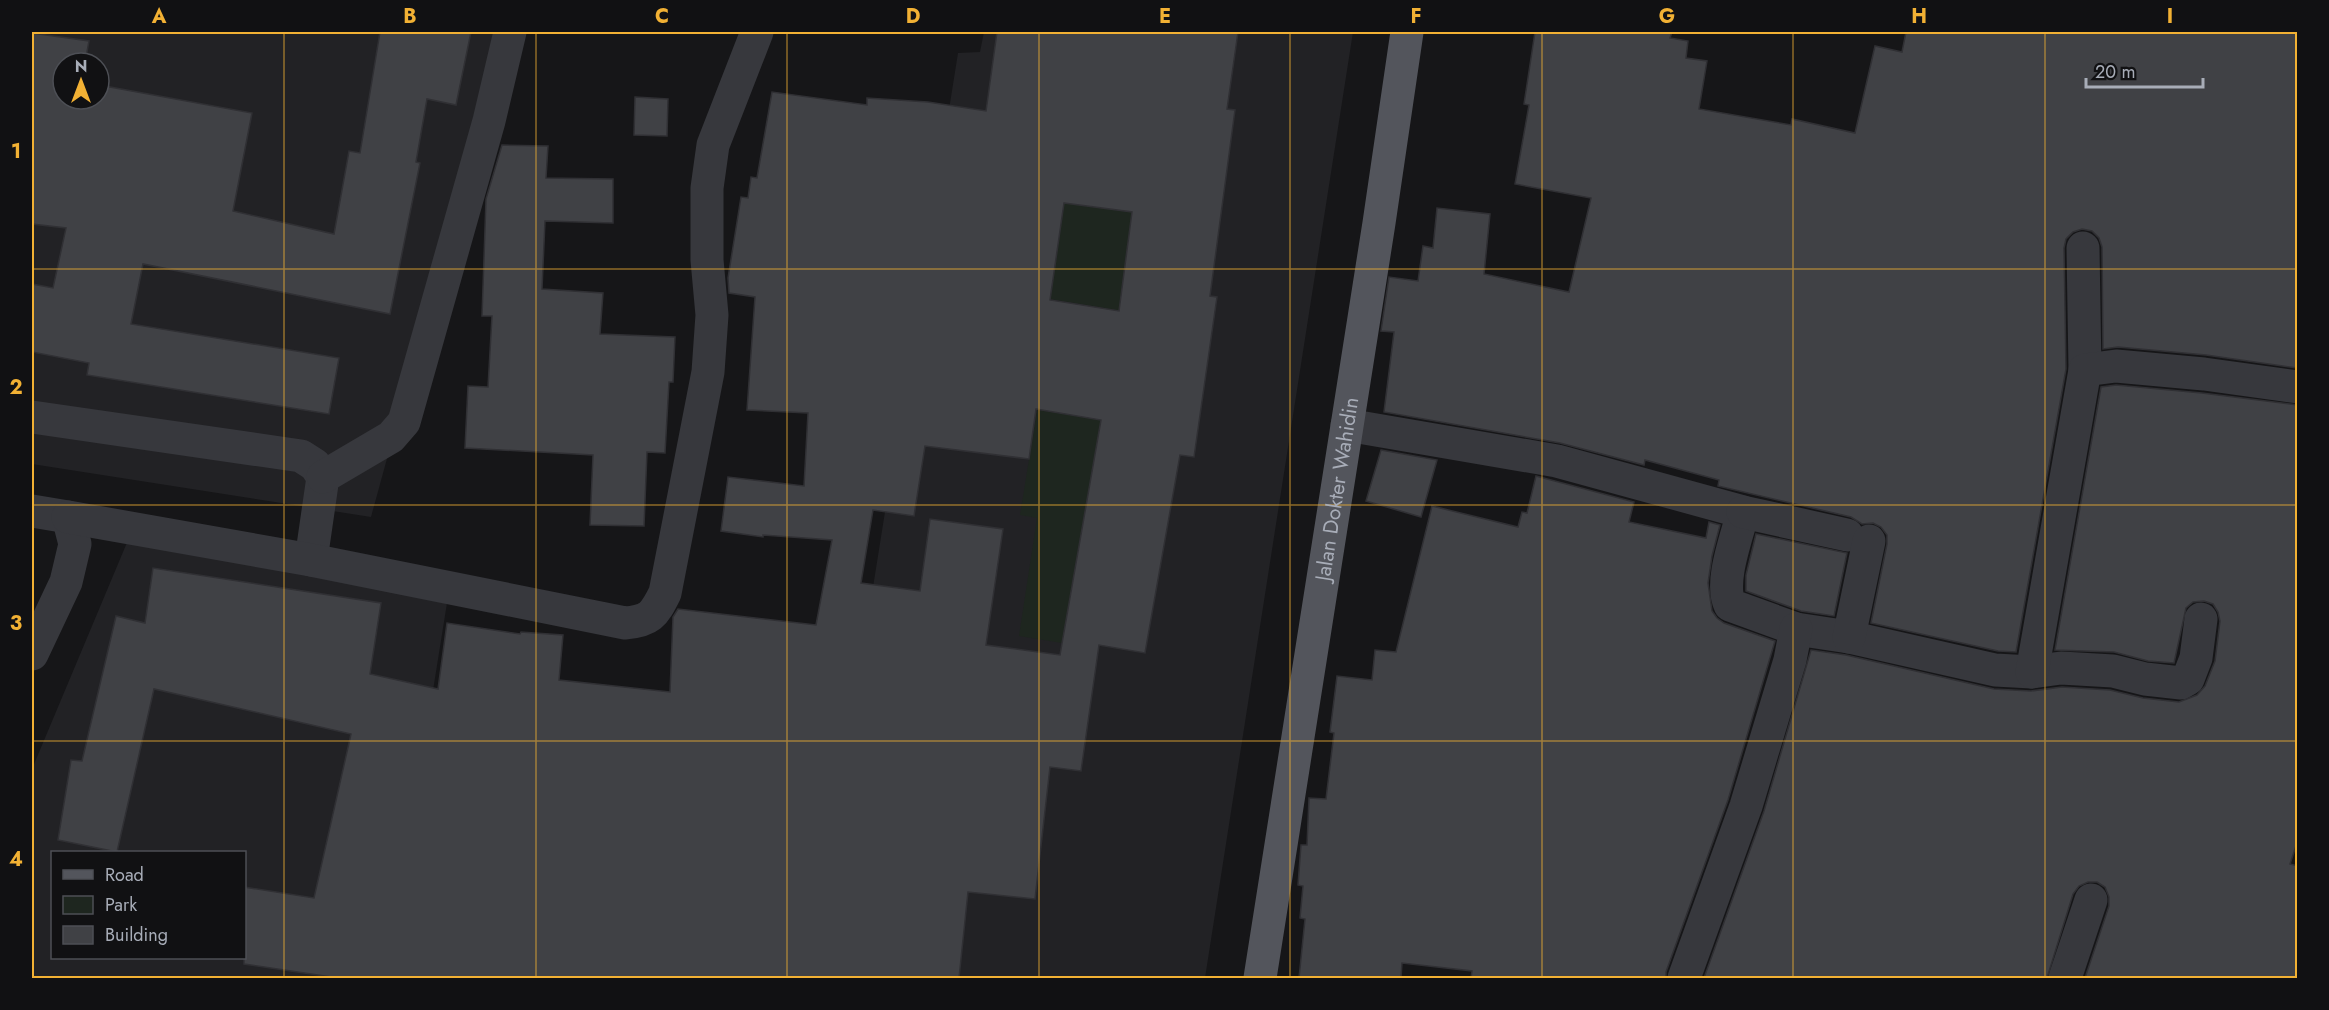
<svg xmlns="http://www.w3.org/2000/svg" width="2329" height="1010" font-family="Jost,sans-serif">
<style>
.built{fill:#222225;fill-rule:evenodd}
.green{fill:#1e261f}
.building{fill:#404145;stroke:#303034;stroke-width:1.5;fill-rule:evenodd}
.lines{fill:none;stroke-linecap:round;stroke-linejoin:round}
.minor{stroke:#37383d;stroke-width:33}
.major{stroke:#53555c;stroke-width:33}
.grid{fill:none;stroke:#f2b134;stroke-width:1.5;stroke-opacity:0.55}
.labels{text-anchor:middle;dominant-baseline:central;stroke-width:6;stroke-linejoin:round;paint-order:stroke}
.street-label{font-size:21px;fill:#a8adb8;stroke:#111113}
.neatline{fill:none;stroke:#f2b134;stroke-width:2}
.grid-label{font-size:20px;text-anchor:middle;font-weight:bold;fill:#f2b134}
</style>
<rect width="100%" height="100%" fill="#161618"/>
<!-- built -->
<g class="built">
<path d="M32,32H504L371,517L32,464ZM63,63H99V99H63Z"/>
<polygon points="984,32 1353,32 1205,978 805,978 846,757 958,53 980,52"/>
<path d="M131,533L447,603L387,978H32V769ZM52,852H244V958H52Z"/>
</g>
<!-- green -->
<g class="green">
<polygon points="1147,95 1123,281 1129,312 1050,299 1063,203"/>
<polygon points="1037,410 1115,422 1095,455 1062,643 1019,636 1037,518 1020,515"/>
</g>
<!-- building -->
<g class="building">
<polygon points="380,32 471,32 456,105 427,99 416,162 420,163 390,314 143,264 131,324 339,358 329,414 87,375 89,363 32,352 32,284 53,288 66,228 32,224 32,33 89,41 85,63 63,63 63,99 99,99 99,85 252,113 233,211 334,234 349,151 360,153"/>
<path d="M997,32H1238L1227,109L1235,110L1210,296L1217,297L1194,457L1180,455L1145,653L1099,645L1081,771L1050,767L1035,899L968,892L959,978H338L244,964V887L314,898L351,734L154,689L117,852L58,840L71,760L82,761L116,616L145,623L153,568L381,603L370,674L438,689L447,623L520,634L521,632L563,635L559,680L670,692L673,617L678,609L816,625L832,540L763,535V537L721,531L728,477L804,486L808,413L747,410L755,297L729,293L728,278L741,197L748,198L751,177L757,178L772,92L867,105V98L928,102L986,111ZM1064,203L1132,212L1119,311L1050,300ZM1036,409L1101,420L1060,655L986,645L1003,529L930,519L920,591L861,583L873,510L914,516L925,446L1029,459Z"/>
<polygon points="1535,32 1672,32 1670,38 1688,41 1686,58 1707,61 1699,109 1791,125 1792,119 1855,133 1875,46 1902,52 1906,32 2298,32 2297,368 2206,355 2118,347 2103,349 2102,247 2099,238 2092,231 2082,229 2073,232 2066,239 2064,248 2066,369 2016,652 1998,651 1871,623 1887,544 1887,535 1881,527 1873,523 1862,524 1851,517 1718,486 1719,480 1645,460 1644,465 1560,443 1384,412 1394,332 1381,331 1389,277 1418,281 1423,246 1433,248 1437,208 1490,214 1484,274 1569,292 1591,198 1515,184 1529,105 1524,104"/>
<polygon points="635,97 668,99 667,136 634,135"/>
<polygon points="502,145 548,146 546,178 613,179 613,223 545,221 542,289 603,293 600,334 675,337 673,382 669,382 665,453 647,452 644,526 590,525 593,455 465,448 468,386 488,387 492,316 482,316 486,199"/>
<polygon points="2116,385 2202,393 2298,405 2298,840 2290,864 2298,866 2298,978 2085,978 2109,906 2109,897 2105,887 2097,882 2088,882 2079,886 2073,894 2047,978 1704,978 1764,811 1811,650 1846,655 1994,689 2031,691 2062,687 2110,690 2143,698 2179,702 2197,695 2205,686 2215,661 2220,621 2218,612 2213,604 2204,601 2193,602 2186,608 2174,663 2148,661 2114,652 2055,650 2101,387"/>
<polygon points="1381,450 1437,460 1421,517 1366,501"/>
<polygon points="1536,476 1634,502 1629,522 1706,538 1709,522 1720,525 1712,556 1708,583 1712,611 1717,618 1724,623 1775,641 1728,800 1666,972 1666,978 1471,978 1472,971 1402,963 1401,978 1299,978 1305,919 1300,918 1303,886 1298,885 1301,845 1307,845 1309,798 1326,799 1334,733 1330,732 1337,676 1372,680 1375,650 1396,652 1432,506 1518,527 1522,512 1527,513"/>
<polygon points="1756,534 1847,553 1834,616 1801,611 1746,591 1746,575"/>
</g>
<g class="lines">
<!-- minor -->
<g class="minor">
<polyline points="2083,248 2085,370"/>
<polyline points="32,417 301,456 315,465 323,477 311,560"/>
<path d="M1347,425L1557,461L1743,512C1737,537 1719,582 1730,605L1796,629L1849,637L1995,670L2032,672L2061,668L2113,671L2145,679L2181,683L2188,679L2196,658L2201,619"/>
<polyline points="323,477 391,437 404,422 489,121 510,32"/>
<polyline points="32,511 68,517 75,544 66,582 32,654"/>
<polyline points="1743,512 1847,535"/>
<path d="M68,517L311,560L625,623C650,621 654,615 665,593L708,372L712,315L707,260V188L713,145L757,32"/>
<polyline points="1849,637 1869,541"/>
<polyline points="2032,672 2085,370 2116,366 2204,374 2298,387"/>
<polyline points="1684,978 1746,806 1790,660 1796,629"/>
<polyline points="2065,978 2091,900"/>
</g>
<!-- major -->
<path class="major" id="s1" d="M1260,978L1379,223L1407,32"/>
</g>
<!-- grid -->
<path class="grid" d="M284,32V978M536,32V978M787,32V978M1039,32V978M1290,32V978M1542,32V978M1793,32V978M2045,32V978M32,269H2298M32,505H2298M32,741H2298"/>
<g class="labels">
<!-- street labels -->
<g class="street-label">
<text stroke="none"><textPath href="#s1" startOffset="495">Jalan Dokter Wahidin</textPath></text>
</g>
</g>
<!-- border -->
<rect width="2329" height="1010" fill="none" stroke="#111113" stroke-width="66"/>
<!-- legend -->
<rect x="51" y="851" width="195" height="108" fill="#111113" stroke="#4d4f55" stroke-width="1.5"/>
<rect x="63" y="870" width="30" height="9" fill="#53555c" stroke="#4d4f55" stroke-width="1.5"/>
<text x="105" y="881" font-size="18" fill="#a8adb8">Road</text>
<rect x="63" y="896" width="30" height="18" fill="#1e261f" stroke="#4d4f55" stroke-width="1.5"/>
<text x="105" y="911" font-size="18" fill="#a8adb8">Park</text>
<rect x="63" y="926" width="30" height="18" fill="#404145" stroke="#4d4f55" stroke-width="1.5"/>
<text x="105" y="941" font-size="18" fill="#a8adb8">Building</text>
<!-- north arrow -->
<g transform="translate(81 81)"><circle r="28" fill="#111113" stroke="#4d4f55" stroke-width="1.5"/>
<path d="M0-4.5L10 22L0 15L-10 22Z" fill="#f2b134"/>
<text y="-9" font-size="16" font-weight="bold" text-anchor="middle" fill="#a8adb8">N</text>
</g>
<!-- scale -->
<path d="M2086 78v9h117v-9" fill="none" stroke="#a8adb8" stroke-width="3"/>
<text x="2095" y="78" font-size="18" fill="#a8adb8" stroke="#111113" stroke-width="4.5" paint-order="stroke">20 m</text>
<rect x="33" y="33" width="2263" height="944" class="neatline"/>
<g class="grid-label">
<text x="159" y="23">A</text>
<text x="410" y="23">B</text>
<text x="662" y="23">C</text>
<text x="913" y="23">D</text>
<text x="1165" y="23">E</text>
<text x="1416" y="23">F</text>
<text x="1667" y="23">G</text>
<text x="1919" y="23">H</text>
<text x="2170" y="23">I</text>
<text x="16" y="158">1</text>
<text x="16" y="394">2</text>
<text x="16" y="630">3</text>
<text x="16" y="866">4</text>
</g>
</svg>
